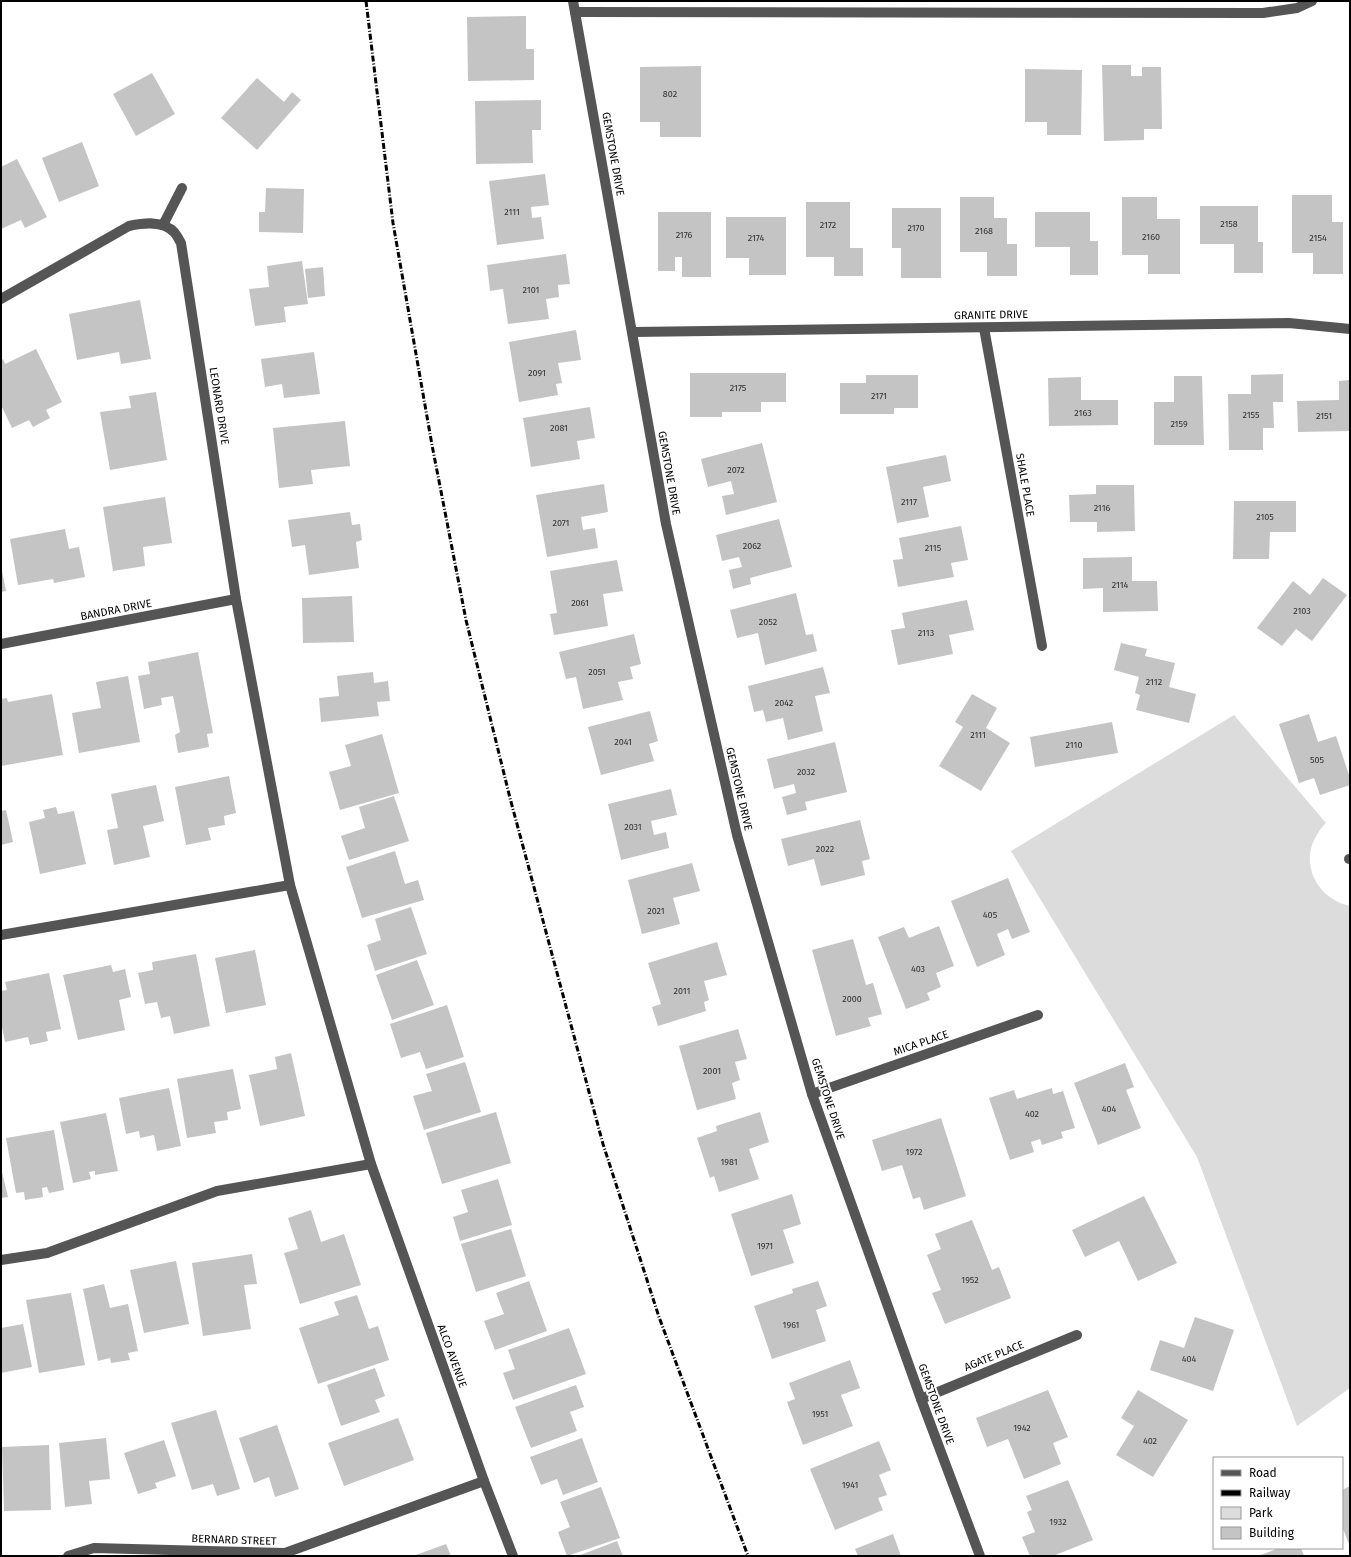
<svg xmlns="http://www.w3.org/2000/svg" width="1351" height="1557" font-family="'Fira Sans',sans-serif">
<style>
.green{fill:#dcdcdc}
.building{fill:#c4c4c4}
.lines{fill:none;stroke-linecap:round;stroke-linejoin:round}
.minor{stroke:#555;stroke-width:10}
.rail{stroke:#000;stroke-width:3;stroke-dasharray:6 2 1 2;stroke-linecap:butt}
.labels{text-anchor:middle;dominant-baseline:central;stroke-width:4;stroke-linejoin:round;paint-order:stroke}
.number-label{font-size:9px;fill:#313131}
.street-label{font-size:11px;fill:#000;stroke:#fff}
</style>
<rect width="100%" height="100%" fill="#fff"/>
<!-- green -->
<path class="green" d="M1234,715L1326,823C1323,826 1320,829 1318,833C1298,863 1317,899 1350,906V1388L1297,1426L1197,1157L1011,851Z"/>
<!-- building -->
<g class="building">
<polygon points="526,16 526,49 534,49 534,80 468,81 467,17"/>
<polygon points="1102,65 1131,65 1131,76 1142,76 1142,67 1161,67 1162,129 1144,129 1144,140 1104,141"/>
<polygon points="701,66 701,137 660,137 660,122 640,122 640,67"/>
<polygon points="1025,69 1082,70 1081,135 1047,135 1047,122 1025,122"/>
<polygon points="152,73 175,114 136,136 113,94"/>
<polygon points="257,78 284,102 292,92 301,100 257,150 221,118"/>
<polygon points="541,100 541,130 532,130 533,163 476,164 475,101"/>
<polygon points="82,142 99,186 59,202 42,158"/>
<polygon points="17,159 47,217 25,228 21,220 1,229 1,167"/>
<polygon points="545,174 549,205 531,207 532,218 541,217 544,239 497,245 489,181"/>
<polygon points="266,188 304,189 303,233 259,232 259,212 265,212"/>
<polygon points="1292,195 1332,195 1332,222 1343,222 1343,274 1313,274 1313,253 1292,253"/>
<polygon points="960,197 994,197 994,218 1007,218 1007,244 1017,244 1017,276 987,276 987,252 960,252"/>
<polygon points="1122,197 1157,197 1157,219 1180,219 1180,274 1148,274 1148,255 1122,255"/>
<polygon points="806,202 850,202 850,248 863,248 863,276 834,276 834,257 806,257"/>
<polygon points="1200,206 1258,206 1258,242 1263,242 1263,273 1234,273 1234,244 1200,244"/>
<polygon points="892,208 941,208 941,278 901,278 901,248 892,248"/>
<polygon points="658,212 711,212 711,277 682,277 682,257 675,257 675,271 658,271"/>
<polygon points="1035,212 1090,212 1090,241 1098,241 1098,275 1070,275 1070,247 1035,247"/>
<polygon points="726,217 786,217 786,275 749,275 749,258 726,258"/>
<polygon points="566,254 570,284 558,285 559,297 546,299 549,319 508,324 503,289 490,291 487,265"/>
<polygon points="302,261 308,304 284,307 286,322 255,326 249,289 269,287 267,266"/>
<polygon points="323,267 325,296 308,298 305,269"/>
<polygon points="140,300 151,359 121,364 119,352 77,360 69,314"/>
<polygon points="576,330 581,360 558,363 562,383 556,384 558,395 519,402 509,342"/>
<polygon points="36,349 62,402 46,410 50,418 33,427 29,420 12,428 1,405 1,360 3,359 5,364"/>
<polygon points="314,352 320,394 284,398 282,384 265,387 261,359"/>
<polygon points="690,373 786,373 786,402 761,402 761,412 722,412 722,417 690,417"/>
<polygon points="1283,374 1283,402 1273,402 1274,428 1263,428 1263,450 1229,450 1228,394 1251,394 1251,375"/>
<polygon points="866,375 918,375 918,408 894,408 894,414 840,414 840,383 866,383"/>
<polygon points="1174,376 1202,376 1204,445 1154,445 1154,402 1174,402"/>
<polygon points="1081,377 1081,400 1118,400 1118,425 1049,426 1048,378"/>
<polygon points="1350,380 1350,431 1298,432 1297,401 1339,400 1339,381"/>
<polygon points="156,392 167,460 110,470 100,412 131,408 129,396"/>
<polygon points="590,407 595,438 577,441 580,459 531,467 523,418"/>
<polygon points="345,421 350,466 311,470 313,484 279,488 273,428"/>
<polygon points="762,443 777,502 726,515 722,496 734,494 731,481 708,487 701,459"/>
<polygon points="946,455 951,481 923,487 929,517 897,523 886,467"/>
<polygon points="604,484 608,512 581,517 583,530 595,528 598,548 547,557 536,495"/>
<polygon points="1096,485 1134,485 1135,531 1097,532 1097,522 1070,522 1069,495 1096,494"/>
<polygon points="165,497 172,543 143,547 145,566 113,571 103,507"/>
<polygon points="1234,501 1296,501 1296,532 1270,532 1269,559 1233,559"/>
<polygon points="350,512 352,525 360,524 362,540 356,542 359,568 309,575 305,545 292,547 288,520"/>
<polygon points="779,519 792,567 750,578 751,584 733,589 729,570 742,567 739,557 722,561 716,535"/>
<polygon points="961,526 968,560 951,563 954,577 898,587 893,560 903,559 899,538"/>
<polygon points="65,529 69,549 79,547 85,577 54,583 53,579 18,585 10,539"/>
<polygon points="1132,557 1132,581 1157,581 1158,611 1103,612 1103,588 1083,589 1083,558"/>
<polygon points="617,560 623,591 603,594 608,626 554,635 550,614 557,613 550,571"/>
<polygon points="1,566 6,591 1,592"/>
<polygon points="1323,578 1347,595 1312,641 1296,629 1282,646 1257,628 1293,581 1310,595"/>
<polygon points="796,593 806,635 813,634 817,651 765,665 758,633 737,638 730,610"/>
<polygon points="352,596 354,642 303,643 302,598"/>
<polygon points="967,600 974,630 949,635 953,654 898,665 891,630 905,628 902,613"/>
<polygon points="634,634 641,664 630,667 633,679 618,682 623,700 583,709 576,677 566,679 559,652"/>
<polygon points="1121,643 1147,649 1145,656 1175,663 1169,687 1196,694 1189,723 1136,710 1140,695 1135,693 1139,677 1114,670"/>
<polygon points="198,652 213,733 207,734 209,747 178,753 175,735 180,732 173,696 161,698 162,705 144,709 138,676 150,674 148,662"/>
<polygon points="823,667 830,693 815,696 823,731 788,740 783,718 766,722 763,710 754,712 748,686"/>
<polygon points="373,672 374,683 388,681 390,701 377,702 379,716 321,722 319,698 339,696 337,676"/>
<polygon points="128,676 140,742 79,753 72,713 101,708 96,682"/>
<polygon points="52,694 63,755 1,766 1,699 7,698 8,702"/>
<polygon points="972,694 997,708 986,728 1010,743 981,791 939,766 963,727 955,722"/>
<polygon points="650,711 658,741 649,744 654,761 601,775 588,727"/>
<polygon points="1309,714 1318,742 1336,736 1350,778 1350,785 1320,795 1314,778 1299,783 1279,724"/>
<polygon points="1112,722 1118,753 1035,767 1030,737"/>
<polygon points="382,734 399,793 340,810 329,772 351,766 345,745"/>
<polygon points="835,742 847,792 805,802 807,810 787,815 782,797 796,793 794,784 774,789 767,759"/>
<polygon points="229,776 236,813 224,816 225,825 208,828 211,840 186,845 175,787"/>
<polygon points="156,785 164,821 143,826 150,857 114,865 107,830 118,828 111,794"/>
<polygon points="671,789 677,815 651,821 654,835 666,832 669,848 621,860 608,804"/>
<polygon points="394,796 409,841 349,860 341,836 365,828 359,807"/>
<polygon points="56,807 58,814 74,811 86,864 40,874 29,822 45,818 43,810"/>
<polygon points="6,810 13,842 1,845 1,811"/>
<polygon points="860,820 870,859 862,861 865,875 821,886 814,859 788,866 781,839"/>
<polygon points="395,851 405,884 418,880 424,900 362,918 346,867"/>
<polygon points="692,863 700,891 673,898 680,924 642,934 628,880"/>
<polygon points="1008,878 1030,932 1012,939 1008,929 997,934 1005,955 977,967 951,901"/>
<polygon points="411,907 427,954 375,971 367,945 381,940 375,919"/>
<polygon points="939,926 954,966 936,973 941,987 927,993 930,1000 906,1009 878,937 904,927 909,938"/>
<polygon points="853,939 866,985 873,983 882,1014 868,1018 871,1026 836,1036 812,950"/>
<polygon points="717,942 727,975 704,981 709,1000 704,1002 706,1011 658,1026 652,1007 661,1004 648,963"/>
<polygon points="255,950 266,1005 226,1013 215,958"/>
<polygon points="196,954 210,1026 174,1034 170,1016 161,1018 157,1002 145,1004 138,973 153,970 152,962"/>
<polygon points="417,960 434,1005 392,1020 376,975"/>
<polygon points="111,965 113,972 125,969 131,997 119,1000 125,1030 78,1040 63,975"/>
<polygon points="49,973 61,1029 46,1032 48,1041 30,1045 28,1037 5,1042 1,1022 1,991 7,990 5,982"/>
<polygon points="447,1005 464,1057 426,1069 420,1052 401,1058 390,1024"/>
<polygon points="738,1029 747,1059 735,1062 740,1080 732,1083 736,1099 697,1110 679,1046"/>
<polygon points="291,1053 305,1116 260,1126 249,1075 277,1069 275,1057"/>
<polygon points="465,1062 481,1112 424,1130 413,1096 432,1091 426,1074"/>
<polygon points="1125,1063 1134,1087 1126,1090 1141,1128 1098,1145 1074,1083"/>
<polygon points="233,1069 241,1109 227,1112 228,1120 214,1122 216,1133 187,1138 177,1079"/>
<polygon points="169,1088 181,1146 157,1151 154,1135 140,1138 139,1131 126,1134 119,1098"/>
<polygon points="1052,1088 1053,1094 1063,1091 1075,1128 1061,1132 1063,1138 1042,1145 1040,1139 1031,1142 1034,1152 1010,1160 989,1098 1014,1090 1017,1099"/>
<polygon points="496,1112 511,1163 442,1184 426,1133"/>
<polygon points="760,1112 769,1142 749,1149 759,1179 719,1192 714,1176 710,1178 697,1138 717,1131 716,1126"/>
<polygon points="106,1113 118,1171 95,1175 95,1171 89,1172 91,1179 73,1183 60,1122"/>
<polygon points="941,1118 966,1196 924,1210 920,1197 913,1199 902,1165 882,1171 872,1140"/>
<polygon points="54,1130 64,1190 49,1193 47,1187 42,1188 43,1197 25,1200 24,1192 16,1193 6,1138"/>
<polygon points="1,1168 8,1197 1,1198"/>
<polygon points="498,1179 512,1225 460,1241 453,1217 468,1212 461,1190"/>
<polygon points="792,1194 801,1224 783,1230 794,1263 751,1276 731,1214"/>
<polygon points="1144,1196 1177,1263 1138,1281 1119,1241 1085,1257 1072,1230"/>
<polygon points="311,1210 321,1242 344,1234 361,1285 300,1304 284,1253 298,1249 288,1218"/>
<polygon points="972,1220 992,1270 999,1267 1011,1298 945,1324 932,1293 941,1290 927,1255 941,1249 935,1234"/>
<polygon points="511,1229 526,1276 476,1292 461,1244"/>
<polygon points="252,1254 257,1284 244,1285 251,1329 203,1336 192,1263"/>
<polygon points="176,1261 189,1324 144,1333 130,1270"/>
<polygon points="529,1281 547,1331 495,1350 484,1321 504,1314 496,1293"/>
<polygon points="818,1281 827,1306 816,1310 826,1341 772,1359 754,1306 793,1293 792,1289"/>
<polygon points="104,1284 110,1308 128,1304 138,1351 128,1353 130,1360 111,1363 110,1358 98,1361 83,1289"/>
<polygon points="71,1293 85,1365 39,1373 26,1300"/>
<polygon points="357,1295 369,1329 378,1326 389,1360 318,1384 299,1328 339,1315 334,1302"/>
<polygon points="1195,1317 1234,1330 1213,1391 1150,1370 1160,1340 1184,1348"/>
<polygon points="23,1324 32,1367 1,1373 1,1328"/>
<polygon points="569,1328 586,1374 513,1400 503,1373 515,1369 508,1350"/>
<polygon points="850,1360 860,1388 841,1395 853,1426 803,1445 787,1402 795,1399 789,1383"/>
<polygon points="375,1368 385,1396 375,1400 380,1412 341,1426 327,1385"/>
<polygon points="576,1385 584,1407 570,1412 577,1431 531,1448 515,1407"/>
<polygon points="1048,1390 1068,1437 1053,1443 1061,1464 1024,1479 1008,1439 987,1447 976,1418"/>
<polygon points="1138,1390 1188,1420 1153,1477 1116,1455 1134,1426 1121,1418"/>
<polygon points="216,1410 240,1489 217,1496 213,1484 192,1490 171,1423"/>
<polygon points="398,1418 414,1460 344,1486 328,1443"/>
<polygon points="277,1425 299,1489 275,1497 269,1477 254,1483 239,1438"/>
<polygon points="106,1438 110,1479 89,1481 92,1504 65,1507 59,1443"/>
<polygon points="582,1438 598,1482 563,1495 557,1479 541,1485 530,1457"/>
<polygon points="164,1440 176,1476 155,1483 157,1488 138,1494 124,1453"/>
<polygon points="879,1441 891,1470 879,1475 887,1495 878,1498 883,1510 835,1530 810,1469"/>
<polygon points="49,1445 51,1510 4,1511 2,1447"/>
<polygon points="1068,1480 1093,1540 1053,1556 1030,1556 1022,1537 1035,1532 1027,1512 1032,1510 1026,1496"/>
<polygon points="1350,1486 1350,1547 1342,1526 1342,1490"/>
<polygon points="601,1487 620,1538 567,1556 558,1532 570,1527 560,1502"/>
<polygon points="893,1534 901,1556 858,1556 855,1549"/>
<polygon points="617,1541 623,1556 578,1556"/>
<polygon points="446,1544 451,1556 413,1556"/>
<polygon points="1279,1548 1301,1548 1304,1556 1258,1556"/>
</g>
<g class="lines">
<!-- minor -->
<g class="minor">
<polyline points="573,1 666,524 737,835 812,1094 921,1399 980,1556"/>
<polyline points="575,12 1263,13 1297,8 1312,1"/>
<polyline points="163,225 182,188"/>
<path d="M1,299L129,226C143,223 163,220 174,232C177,235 179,240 181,243L236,599L290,885"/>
<polyline points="984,328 1042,646"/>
<polyline points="633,332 1289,323 1350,329"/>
<polyline points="1,644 236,599"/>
<polyline points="1349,859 1350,859"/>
<polyline points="1,935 290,885 371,1164 217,1191 47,1253 1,1260"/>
<polyline points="812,1094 1038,1015"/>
<polyline points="371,1164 484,1481 513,1556"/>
<polyline points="921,1399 1077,1335"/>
<polyline points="68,1556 94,1548 285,1553 484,1481"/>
</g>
<!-- rail -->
<polyline class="rail" points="366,1 393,223 432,445 466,620 510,798 603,1144 659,1317 748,1556"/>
</g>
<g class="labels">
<!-- number labels -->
<g class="number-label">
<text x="670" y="94">802</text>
<text x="512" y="212">2111</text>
<text x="1229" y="224">2158</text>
<text x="828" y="225">2172</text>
<text x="916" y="228">2170</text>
<text x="984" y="231">2168</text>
<text x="684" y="235">2176</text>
<text x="1151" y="237">2160</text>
<text x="756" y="238">2174</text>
<text x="1318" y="238">2154</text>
<text x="531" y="290">2101</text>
<text x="537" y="373">2091</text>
<text x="738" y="388">2175</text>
<text x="879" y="396">2171</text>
<text x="1083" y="413">2163</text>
<text x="1251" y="415">2155</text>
<text x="1324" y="416">2151</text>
<text x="1179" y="424">2159</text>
<text x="559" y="428">2081</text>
<text x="736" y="470">2072</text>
<text x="909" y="502">2117</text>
<text x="1102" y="508">2116</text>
<text x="1265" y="517">2105</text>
<text x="561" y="523">2071</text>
<text x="752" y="546">2062</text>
<text x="933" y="548">2115</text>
<text x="1120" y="585">2114</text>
<text x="580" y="603">2061</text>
<text x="1302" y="611">2103</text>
<text x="768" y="622">2052</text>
<text x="926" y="633">2113</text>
<text x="597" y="672">2051</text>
<text x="1154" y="682">2112</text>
<text x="784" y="703">2042</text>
<text x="978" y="735">2111</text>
<text x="623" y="742">2041</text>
<text x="1074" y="745">2110</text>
<text x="1317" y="760">505</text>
<text x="806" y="772">2032</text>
<text x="633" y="827">2031</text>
<text x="825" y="849">2022</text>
<text x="656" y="911">2021</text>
<text x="990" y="915">405</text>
<text x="918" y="969">403</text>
<text x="682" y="991">2011</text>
<text x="852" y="999">2000</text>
<text x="712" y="1071">2001</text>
<text x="1109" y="1109">404</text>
<text x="1032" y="1114">402</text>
<text x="914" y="1152">1972</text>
<text x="729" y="1162">1981</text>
<text x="765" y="1246">1971</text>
<text x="970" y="1280">1952</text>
<text x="791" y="1325">1961</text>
<text x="1189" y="1359">404</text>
<text x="820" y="1414">1951</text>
<text x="1022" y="1428">1942</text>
<text x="1150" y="1441">402</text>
<text x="850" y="1485">1941</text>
<text x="1058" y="1522">1932</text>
</g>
<!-- street labels -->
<g class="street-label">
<text transform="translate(613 154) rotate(80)">GEMSTONE DRIVE</text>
<text transform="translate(991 315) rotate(-1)">GRANITE DRIVE</text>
<text transform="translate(219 406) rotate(81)">LEONARD DRIVE</text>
<text transform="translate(669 473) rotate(80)">GEMSTONE DRIVE</text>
<text transform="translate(1025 485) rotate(80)">SHALE PLACE</text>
<text transform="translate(116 610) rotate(-11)">BANDRA DRIVE</text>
<text transform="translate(739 789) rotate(77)">GEMSTONE DRIVE</text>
<text transform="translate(921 1043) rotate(-19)">MICA PLACE</text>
<text transform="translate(828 1099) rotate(72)">GEMSTONE DRIVE</text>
<text transform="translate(452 1356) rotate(70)">ALCO AVENUE</text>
<text transform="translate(994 1356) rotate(-22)">AGATE PLACE</text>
<text transform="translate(936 1404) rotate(70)">GEMSTONE DRIVE</text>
<text transform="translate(234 1540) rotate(2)">BERNARD STREET</text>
</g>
</g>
<!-- border -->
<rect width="1351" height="1557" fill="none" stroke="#000000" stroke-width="4"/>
<!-- legend -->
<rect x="1213" y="1457" width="130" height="92" fill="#ffffff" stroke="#999999"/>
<rect x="1221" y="1470" width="20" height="6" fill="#555555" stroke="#999999"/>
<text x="1249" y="1477" font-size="12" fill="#000000">Road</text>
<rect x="1221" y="1490" width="20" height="6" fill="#000000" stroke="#999999"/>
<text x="1249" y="1497" font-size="12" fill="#000000">Railway</text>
<rect x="1221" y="1507" width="20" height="12" fill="#dcdcdc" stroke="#999999"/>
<text x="1249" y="1517" font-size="12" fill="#000000">Park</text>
<rect x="1221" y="1527" width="20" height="12" fill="#c4c4c4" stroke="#999999"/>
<text x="1249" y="1537" font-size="12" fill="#000000">Building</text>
</svg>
